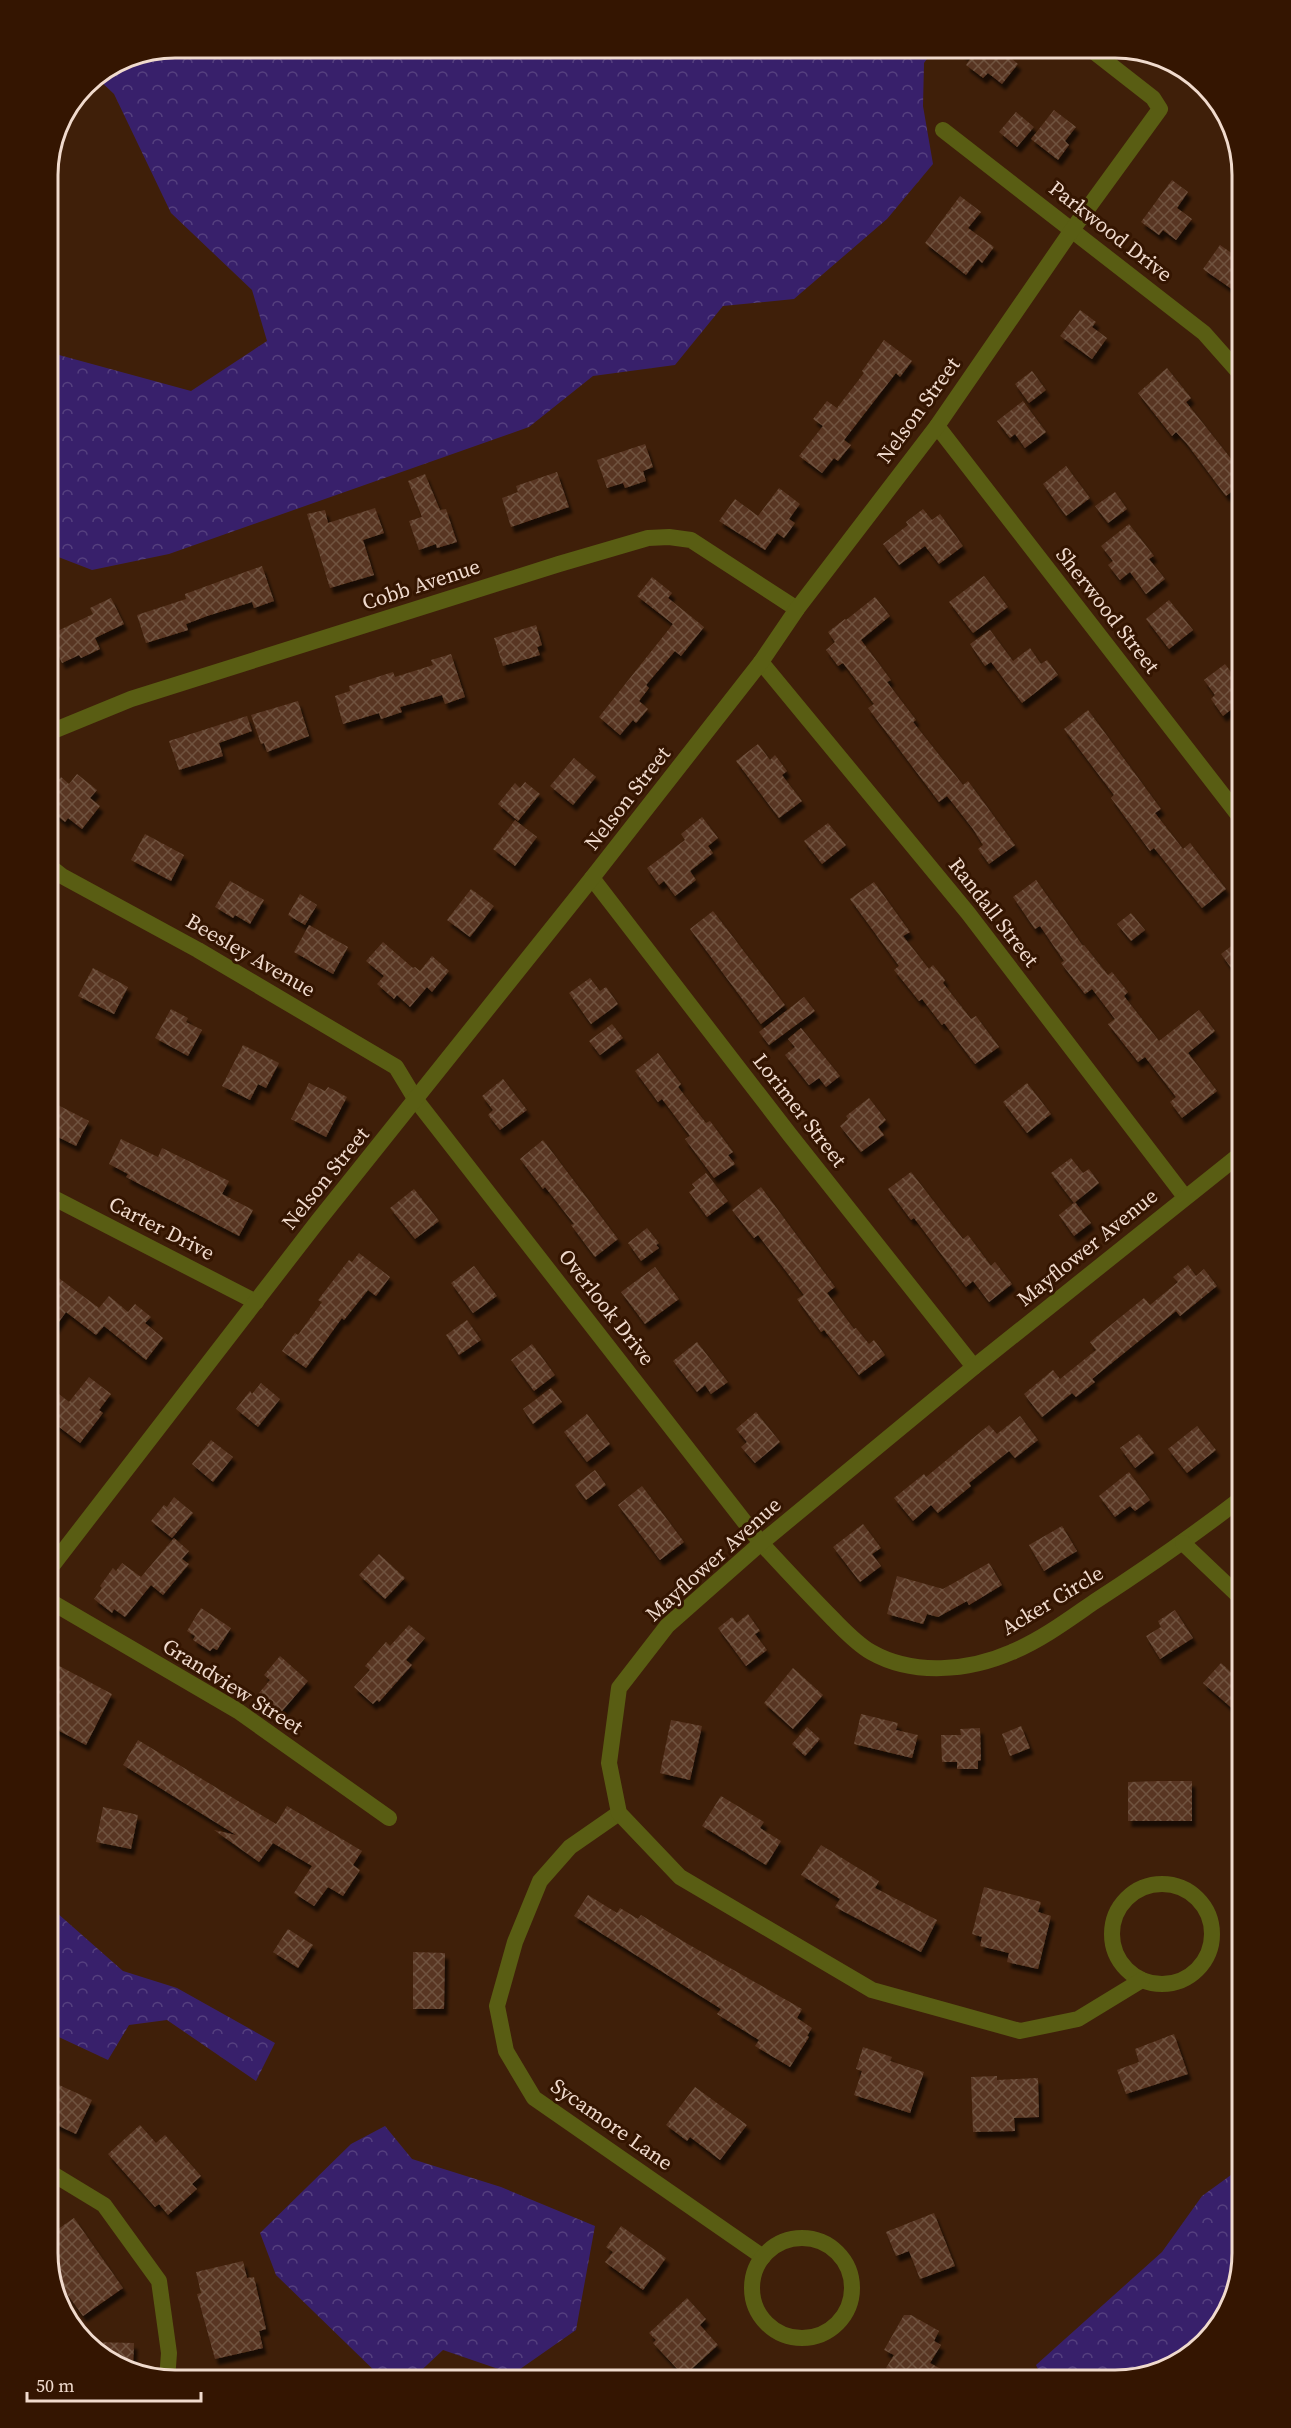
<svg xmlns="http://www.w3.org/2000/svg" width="1291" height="2428" font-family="'Source Serif 4',serif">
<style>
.forest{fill:url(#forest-crowns)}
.building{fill:url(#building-cross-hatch);filter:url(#shadow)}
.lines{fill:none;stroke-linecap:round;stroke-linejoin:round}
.minor{stroke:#595d13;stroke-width:16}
.labels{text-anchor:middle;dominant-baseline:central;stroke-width:6;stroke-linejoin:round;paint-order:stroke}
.street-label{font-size:21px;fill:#f0dacd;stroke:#341501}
.rim{fill:none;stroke:#f0dacd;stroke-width:3}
</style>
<defs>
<pattern id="forest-crowns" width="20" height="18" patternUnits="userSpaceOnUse" patternTransform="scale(1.5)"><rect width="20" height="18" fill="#38206b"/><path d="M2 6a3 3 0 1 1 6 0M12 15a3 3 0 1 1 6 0" fill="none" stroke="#55407f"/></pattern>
<pattern id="building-cross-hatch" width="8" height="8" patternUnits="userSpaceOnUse" patternTransform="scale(1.5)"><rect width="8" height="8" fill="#583621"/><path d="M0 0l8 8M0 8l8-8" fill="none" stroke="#705240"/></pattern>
<filter id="shadow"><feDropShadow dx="3.5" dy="6" stdDeviation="1.5" flood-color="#0009"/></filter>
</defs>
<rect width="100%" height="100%" fill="#3f1f09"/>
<!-- forest -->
<g class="forest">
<polygon points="176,48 935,48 924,63 923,106 933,164 887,219 794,299 723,306 675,365 593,376 529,427 169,554 92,570 48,553 48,352 191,391 267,341 252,290 171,213 114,94 97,78 127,58"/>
<polygon points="48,1905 123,1971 177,1988 275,2043 256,2081 167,2020 129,2025 108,2060 48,2032"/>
<polygon points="385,2126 412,2159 501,2187 595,2226 576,2330 513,2374 443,2350 411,2380 384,2380 276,2275 260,2233 351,2144"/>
<polygon points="1243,2144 1243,2252 1222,2323 1164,2370 1115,2380 1043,2380 1036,2365 1162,2252 1202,2196 1231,2175 1234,2148"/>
</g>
<!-- building -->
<g class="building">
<polygon points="957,48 999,48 1018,64 1002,84 988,73 983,78 966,65 970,59"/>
<polygon points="1054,110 1076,127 1065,141 1069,145 1058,160 1031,139"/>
<polygon points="1016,112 1034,127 1017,147 999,132"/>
<polygon points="1172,180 1188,192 1177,208 1192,219 1176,240 1163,230 1159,235 1141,222"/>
<polygon points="960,196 981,212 968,228 994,247 982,263 978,259 966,275 925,243"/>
<polygon points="1220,245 1243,261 1243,297 1203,269"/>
<polygon points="1080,310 1096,322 1092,327 1107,338 1092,359 1060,336"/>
<polygon points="884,340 912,361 900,377 896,373 844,440 851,445 838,461 834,458 822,473 799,456 823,426 813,419 827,401 837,408 864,373 862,371"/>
<polygon points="1167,368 1191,398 1186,402 1236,465 1243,459 1243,483 1226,496 1187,444 1176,432 1172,436 1138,393"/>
<polygon points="1032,371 1046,390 1029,403 1015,384"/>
<polygon points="1023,401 1046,432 1025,448 1015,434 1010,438 997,421"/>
<polygon points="645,444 653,467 643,471 646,481 625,488 623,483 607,488 597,460"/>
<polygon points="1066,466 1090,498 1066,516 1043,484"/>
<polygon points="557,472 569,507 511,527 502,498 518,492 516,486"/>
<polygon points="425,474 440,510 446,509 457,542 437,548 436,544 419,550 409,521 422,517 408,481"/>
<polygon points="779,488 800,504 789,519 795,523 784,538 777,533 765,550 719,521 735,499 758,516"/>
<polygon points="1115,492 1127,509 1108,523 1095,506"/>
<polygon points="375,508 384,533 363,540 374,575 330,588 307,514 325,510 328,523"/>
<polygon points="923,509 932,520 940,514 963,546 939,564 925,546 899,565 883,544 908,525 906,522"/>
<polygon points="1129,524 1154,556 1149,559 1165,579 1146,594 1130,572 1120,580 1108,565 1113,561 1101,546"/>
<polygon points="262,566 274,601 254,608 252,602 207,616 186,624 188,630 146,643 137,615 186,599 185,594"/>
<polygon points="984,576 1008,607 973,633 949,602"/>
<polygon points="652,577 672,593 668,598 704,627 681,656 675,651 646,685 649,688 639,701 648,709 636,723 633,720 620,735 599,717 673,624 637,596"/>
<polygon points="875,597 890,616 861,640 891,680 887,682 916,720 913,722 963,785 968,781 1015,845 989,864 978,849 983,845 973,829 947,796 939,802 868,708 874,704 843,663 838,666 826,650 835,642 828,632 845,619 846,620"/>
<polygon points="111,598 124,624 95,638 100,649 81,658 79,655 62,663 49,635 93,614 90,608"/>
<polygon points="1169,600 1193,630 1169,649 1146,619"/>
<polygon points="536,625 542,645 537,647 540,655 503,666 494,638"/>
<polygon points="990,630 1013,661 1030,648 1041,664 1047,660 1058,675 1022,703 991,662 985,666 970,644"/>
<polygon points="451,654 465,697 445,704 442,695 400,707 402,712 381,719 379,713 343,724 335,696 350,691 349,686 393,672 395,677 433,665 431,660"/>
<polygon points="1225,664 1243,688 1243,700 1223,716 1211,699 1215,695 1204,680"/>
<polygon points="298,701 309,736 267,752 264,743 261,744 251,715"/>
<polygon points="1088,710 1161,809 1155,813 1183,849 1190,843 1226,889 1202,908 1154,848 1150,851 1111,798 1114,795 1064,729"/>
<polygon points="247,716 252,731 219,743 223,756 179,770 169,741"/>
<polygon points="758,744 770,760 775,755 787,771 782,775 802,801 779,818 736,761"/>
<polygon points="574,758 596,777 573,805 550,786"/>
<polygon points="77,774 97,790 90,798 100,806 82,829 68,818 65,822 48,808 56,797 49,792 61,777 69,784"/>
<polygon points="525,782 540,794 518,821 498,804 515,783 520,788"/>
<polygon points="702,817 718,838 708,846 713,853 690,871 696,880 675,896 664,881 659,885 647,868 685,840 681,834"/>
<polygon points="515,820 537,837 515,866 493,849"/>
<polygon points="828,823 846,845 822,864 804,841"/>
<polygon points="145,834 184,855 171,881 131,860"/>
<polygon points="1036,880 1083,946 1084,945 1108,975 1112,972 1128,992 1124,996 1159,1041 1199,1010 1215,1031 1188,1053 1217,1091 1182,1118 1170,1102 1176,1097 1145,1057 1138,1062 1108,1024 1115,1019 1092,989 1085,994 1061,963 1064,961 1040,926 1035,929 1013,897"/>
<polygon points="230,881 264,900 250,924 235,915 233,918 215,907"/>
<polygon points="874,882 910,932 903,936 929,969 933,965 945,980 943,983 971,1019 976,1016 999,1047 975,1064 944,1023 942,1025 922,999 919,1001 894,970 899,966 850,899"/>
<polygon points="471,889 494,906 470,937 447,920"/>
<polygon points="300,894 317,905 305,925 288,915"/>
<polygon points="713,911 785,1005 761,1024 690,929"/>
<polygon points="1131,913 1145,930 1131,941 1117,924"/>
<polygon points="309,925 348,947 333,974 294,952"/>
<polygon points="1243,937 1243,984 1221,954"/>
<polygon points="383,942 413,968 415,967 420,971 432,956 449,971 432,992 427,987 410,1007 397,995 394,999 377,984 384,976 366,961"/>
<polygon points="93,968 128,987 114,1014 78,996"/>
<polygon points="590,978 600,991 606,987 618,1004 591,1024 569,993"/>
<polygon points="804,997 815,1011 769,1045 759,1032"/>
<polygon points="171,1009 188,1018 186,1022 202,1030 188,1056 155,1038"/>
<polygon points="612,1024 623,1038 600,1055 589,1041"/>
<polygon points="801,1028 840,1076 826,1087 819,1078 809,1085 785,1055 795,1047 788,1039"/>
<polygon points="243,1045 279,1063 266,1088 258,1084 250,1100 222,1086"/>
<polygon points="658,1053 681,1084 678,1087 706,1123 710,1121 733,1152 728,1155 735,1164 714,1178 685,1139 690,1136 662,1099 658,1102 635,1071"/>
<polygon points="503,1079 527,1110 500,1130 488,1115 493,1110 482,1096"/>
<polygon points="309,1083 325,1091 328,1087 347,1097 326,1137 291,1119"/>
<polygon points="1027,1083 1051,1114 1027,1133 1003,1102"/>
<polygon points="869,1098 886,1120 878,1127 884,1135 861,1152 840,1126 848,1119 846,1116"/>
<polygon points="48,1100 89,1121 76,1146 48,1132"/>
<polygon points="121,1139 158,1157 162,1148 229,1181 222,1194 253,1210 239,1236 126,1177 128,1174 109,1164"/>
<polygon points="543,1140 618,1239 595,1257 571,1225 574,1224 545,1187 543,1189 520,1159"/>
<polygon points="1071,1158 1083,1173 1089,1169 1099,1183 1074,1203 1051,1173"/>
<polygon points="911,1172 963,1239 968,1235 991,1266 995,1262 1012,1284 989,1302 973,1281 966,1287 914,1218 911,1220 888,1189"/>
<polygon points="706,1173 728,1201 707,1217 689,1192 695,1188 692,1184"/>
<polygon points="761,1187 835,1287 827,1293 854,1329 856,1328 869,1344 874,1340 885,1355 859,1375 824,1330 821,1332 797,1299 804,1295 785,1270 758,1235 754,1238 732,1210"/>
<polygon points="414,1189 439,1221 415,1239 390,1208"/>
<polygon points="1075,1202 1091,1223 1074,1236 1059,1215"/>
<polygon points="647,1228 659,1243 656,1245 659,1248 641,1261 628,1243"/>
<polygon points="359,1253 390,1277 376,1296 368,1290 344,1320 342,1318 306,1368 282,1351 295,1333 298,1335 322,1302 318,1300 349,1260 352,1262"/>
<polygon points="1188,1265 1196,1276 1204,1269 1217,1286 1180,1316 1176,1311 1092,1379 1095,1382 1076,1397 1072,1393 1042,1417 1024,1394 1053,1370 1060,1379 1096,1350 1090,1342 1144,1298 1150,1305 1178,1282 1173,1277"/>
<polygon points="474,1266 497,1296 473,1313 451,1283"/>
<polygon points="655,1267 679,1299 645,1324 621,1292"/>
<polygon points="48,1270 99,1308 109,1296 128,1312 135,1304 151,1317 145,1323 163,1338 146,1360 104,1326 96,1335 66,1312 48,1337"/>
<polygon points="467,1320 481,1340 459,1355 446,1335"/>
<polygon points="697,1342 728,1382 711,1394 705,1385 697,1392 673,1361"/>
<polygon points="532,1344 555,1375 534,1391 511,1360"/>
<polygon points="89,1377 111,1394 99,1410 103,1413 80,1443 54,1423 59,1417 48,1408 59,1394 69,1402"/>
<polygon points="261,1383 280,1399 258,1427 236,1409 250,1391 252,1394"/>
<polygon points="551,1388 562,1402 533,1424 523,1409"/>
<polygon points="756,1412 780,1442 755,1463 741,1447 747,1442 736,1429"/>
<polygon points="587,1414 610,1444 587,1462 564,1432"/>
<polygon points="1020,1416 1038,1440 1015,1458 1009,1451 969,1483 971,1486 938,1513 931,1505 913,1521 894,1498 924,1474 926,1477 989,1425 997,1434"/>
<polygon points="1197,1426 1216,1450 1187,1473 1168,1449"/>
<polygon points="1139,1434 1154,1453 1135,1468 1120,1448"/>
<polygon points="211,1440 233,1457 213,1482 192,1464"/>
<polygon points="595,1470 606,1485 586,1500 575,1485"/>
<polygon points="1129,1472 1150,1500 1135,1511 1130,1506 1115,1517 1099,1496"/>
<polygon points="642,1486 684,1542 660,1560 618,1505"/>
<polygon points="174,1497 193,1513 172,1538 151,1521 164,1505 167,1507"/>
<polygon points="863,1524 881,1548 872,1554 881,1566 860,1582 833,1547"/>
<polygon points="1062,1526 1077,1551 1044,1571 1029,1545"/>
<polygon points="174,1538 189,1551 182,1559 189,1564 163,1595 151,1585 125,1617 114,1609 112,1613 94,1599 102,1588 100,1586 113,1568 116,1571 122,1563 145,1580 141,1577"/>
<polygon points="379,1554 405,1578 385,1599 359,1575"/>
<polygon points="989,1563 1002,1585 969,1605 967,1601 938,1617 927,1614 923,1624 887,1614 897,1576 943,1589"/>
<polygon points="201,1608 231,1628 217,1650 213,1648 210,1651 193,1640 195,1636 187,1631"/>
<polygon points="1175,1610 1193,1638 1160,1659 1146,1636 1161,1627 1158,1621"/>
<polygon points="748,1614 760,1631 755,1634 767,1650 746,1666 718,1628 732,1617 737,1623"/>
<polygon points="409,1625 425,1638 406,1660 412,1665 379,1702 377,1700 373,1704 354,1687 370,1670 365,1666 386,1642 390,1646"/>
<polygon points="280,1656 308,1681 277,1717 260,1702 264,1697 259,1693 270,1680 264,1675"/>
<polygon points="48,1660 112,1694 86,1745 48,1725"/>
<polygon points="1221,1663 1243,1683 1243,1718 1203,1683"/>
<polygon points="793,1668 823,1695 793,1729 764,1703"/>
<polygon points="861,1714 898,1723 896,1730 918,1735 912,1758 854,1744"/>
<polygon points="671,1720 702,1726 690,1780 660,1773"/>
<polygon points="1021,1726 1030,1748 1010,1756 1002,1734"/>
<polygon points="807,1727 820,1739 805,1756 792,1744"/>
<polygon points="980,1728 981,1760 978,1761 978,1769 957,1769 957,1762 942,1762 941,1735 961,1735 960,1729"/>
<polygon points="138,1740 276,1824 287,1806 362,1851 353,1865 360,1870 343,1896 328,1887 314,1906 294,1893 312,1866 273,1843 259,1862 214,1830 236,1835 123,1765"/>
<polygon points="1160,1781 1192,1781 1192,1821 1128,1821 1128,1782"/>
<polygon points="721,1796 764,1822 760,1828 781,1841 766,1865 702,1826"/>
<polygon points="103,1807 138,1815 131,1849 96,1842"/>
<polygon points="821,1845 879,1881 875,1888 937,1920 921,1952 835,1907 840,1899 801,1875"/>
<polygon points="984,1887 1041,1902 1038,1912 1051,1916 1038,1969 1007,1962 1009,1953 980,1946 982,1937 972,1934"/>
<polygon points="588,1895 617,1913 620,1908 638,1919 641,1915 686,1943 802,2009 797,2018 812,2028 807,2036 809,2037 790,2067 755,2046 759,2040 717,2014 721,2009 574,1916"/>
<polygon points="288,1929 313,1945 298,1968 273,1952"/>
<polygon points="413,1952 445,1953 444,2009 413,2009"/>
<polygon points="1174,2034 1188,2074 1126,2094 1117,2070 1139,2062 1135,2049"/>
<polygon points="863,2047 892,2057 890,2061 924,2072 910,2113 854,2095 862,2071 856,2069"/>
<polygon points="997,2076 997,2080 1038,2078 1039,2117 1014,2118 1015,2131 973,2132 971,2077"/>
<polygon points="48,2080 92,2100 76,2134 48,2121"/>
<polygon points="695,2087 747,2125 720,2160 690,2137 687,2141 666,2125"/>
<polygon points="140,2125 156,2143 165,2135 201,2176 192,2184 197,2189 168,2215 159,2204 155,2207 108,2154"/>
<polygon points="934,2213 955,2266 920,2279 909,2251 896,2256 886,2232"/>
<polygon points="74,2218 123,2288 83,2316 52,2273 48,2252 48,2236"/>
<polygon points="621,2226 666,2258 643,2290 605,2262 613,2252 606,2247"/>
<polygon points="243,2261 247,2278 254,2277 266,2329 259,2331 263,2348 215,2359 197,2294 201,2293 196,2272"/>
<polygon points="687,2298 706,2319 700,2325 718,2345 684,2376 653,2343 656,2340 649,2333"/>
<polygon points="904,2315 911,2315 939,2331 934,2341 941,2345 930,2363 960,2380 908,2380 886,2368 894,2355 884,2350"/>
<polygon points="91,2342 134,2343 133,2368 105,2358"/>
</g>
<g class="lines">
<!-- minor -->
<g class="minor">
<polyline points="943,130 1204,333 1243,377"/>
<polyline points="937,426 1243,821"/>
<polyline points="761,662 968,913 1185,1197"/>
<polyline points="48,733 131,699 559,564 648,538 669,537 691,540 797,609"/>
<path d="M48,865L62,876L198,950L396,1067L416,1100L761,1543C785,1569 809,1595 833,1619C845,1631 857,1644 871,1652C913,1676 969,1671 1012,1652C1041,1640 1068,1620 1094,1602C1145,1569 1195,1534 1243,1497"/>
<polyline points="592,878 790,1135 974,1367"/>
<polyline points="48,1195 256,1302"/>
<polyline points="1183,1543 1243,1600"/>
<polyline points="48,1571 318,1221 592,878 761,662 797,609 937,426 1072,230 1160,109 1153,98 1089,48"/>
<polyline points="48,1600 238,1711 389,1818"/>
<polyline points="619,1813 570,1847 540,1881 515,1942 497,2006 506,2051 534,2098 763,2257"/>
<circle cx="1162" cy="1934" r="50"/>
<polyline points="1142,1980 1078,2019 1020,2031 872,1990 680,1877 619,1813 609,1763 619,1688 667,1626 761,1543 974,1367 1243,1152"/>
<polyline points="48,2171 104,2205 159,2281 169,2353 167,2380"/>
<circle cx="802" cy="2288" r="50"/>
</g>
</g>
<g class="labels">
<!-- street labels -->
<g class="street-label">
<text transform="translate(1111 231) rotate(38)">Parkwood Drive</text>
<text transform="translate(918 410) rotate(-54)">Nelson Street</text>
<text transform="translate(421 584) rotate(-18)">Cobb Avenue</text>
<text transform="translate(1108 610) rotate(52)">Sherwood Street</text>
<text transform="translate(627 798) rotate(-52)">Nelson Street</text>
<text transform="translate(994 912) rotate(52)">Randall Street</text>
<text transform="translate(251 955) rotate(30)">Beesley Avenue</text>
<text transform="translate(800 1110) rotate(52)">Lorimer Street</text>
<text transform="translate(325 1178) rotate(-51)">Nelson Street</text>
<text transform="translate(162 1228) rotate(27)">Carter Drive</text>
<text transform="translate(1087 1247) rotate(-39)">Mayflower Avenue</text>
<text transform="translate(607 1307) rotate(52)">Overlook Drive</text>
<text transform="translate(713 1559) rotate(-42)">Mayflower Avenue</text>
<text transform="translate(1052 1600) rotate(-31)">Acker Circle</text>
<text transform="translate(233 1686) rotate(32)">Grandview Street</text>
<text transform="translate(612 2124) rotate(35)">Sycamore Lane</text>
</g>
</g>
<!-- crop -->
<path d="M0 0H1291V2428H0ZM175 58H1115A117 117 0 0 1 1232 175V2253A117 117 0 0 1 1115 2370H175A117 117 0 0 1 58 2253V175A117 117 0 0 1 175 58Z" fill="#341501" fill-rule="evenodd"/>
<path class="rim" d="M175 58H1115A117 117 0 0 1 1232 175V2253A117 117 0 0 1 1115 2370H175A117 117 0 0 1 58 2253V175A117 117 0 0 1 175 58Z"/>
<!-- scale -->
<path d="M27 2392v9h174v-9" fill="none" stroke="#f0dacd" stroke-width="3"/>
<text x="36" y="2392" font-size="18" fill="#f0dacd" stroke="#341501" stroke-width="4.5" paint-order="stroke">50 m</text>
</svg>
